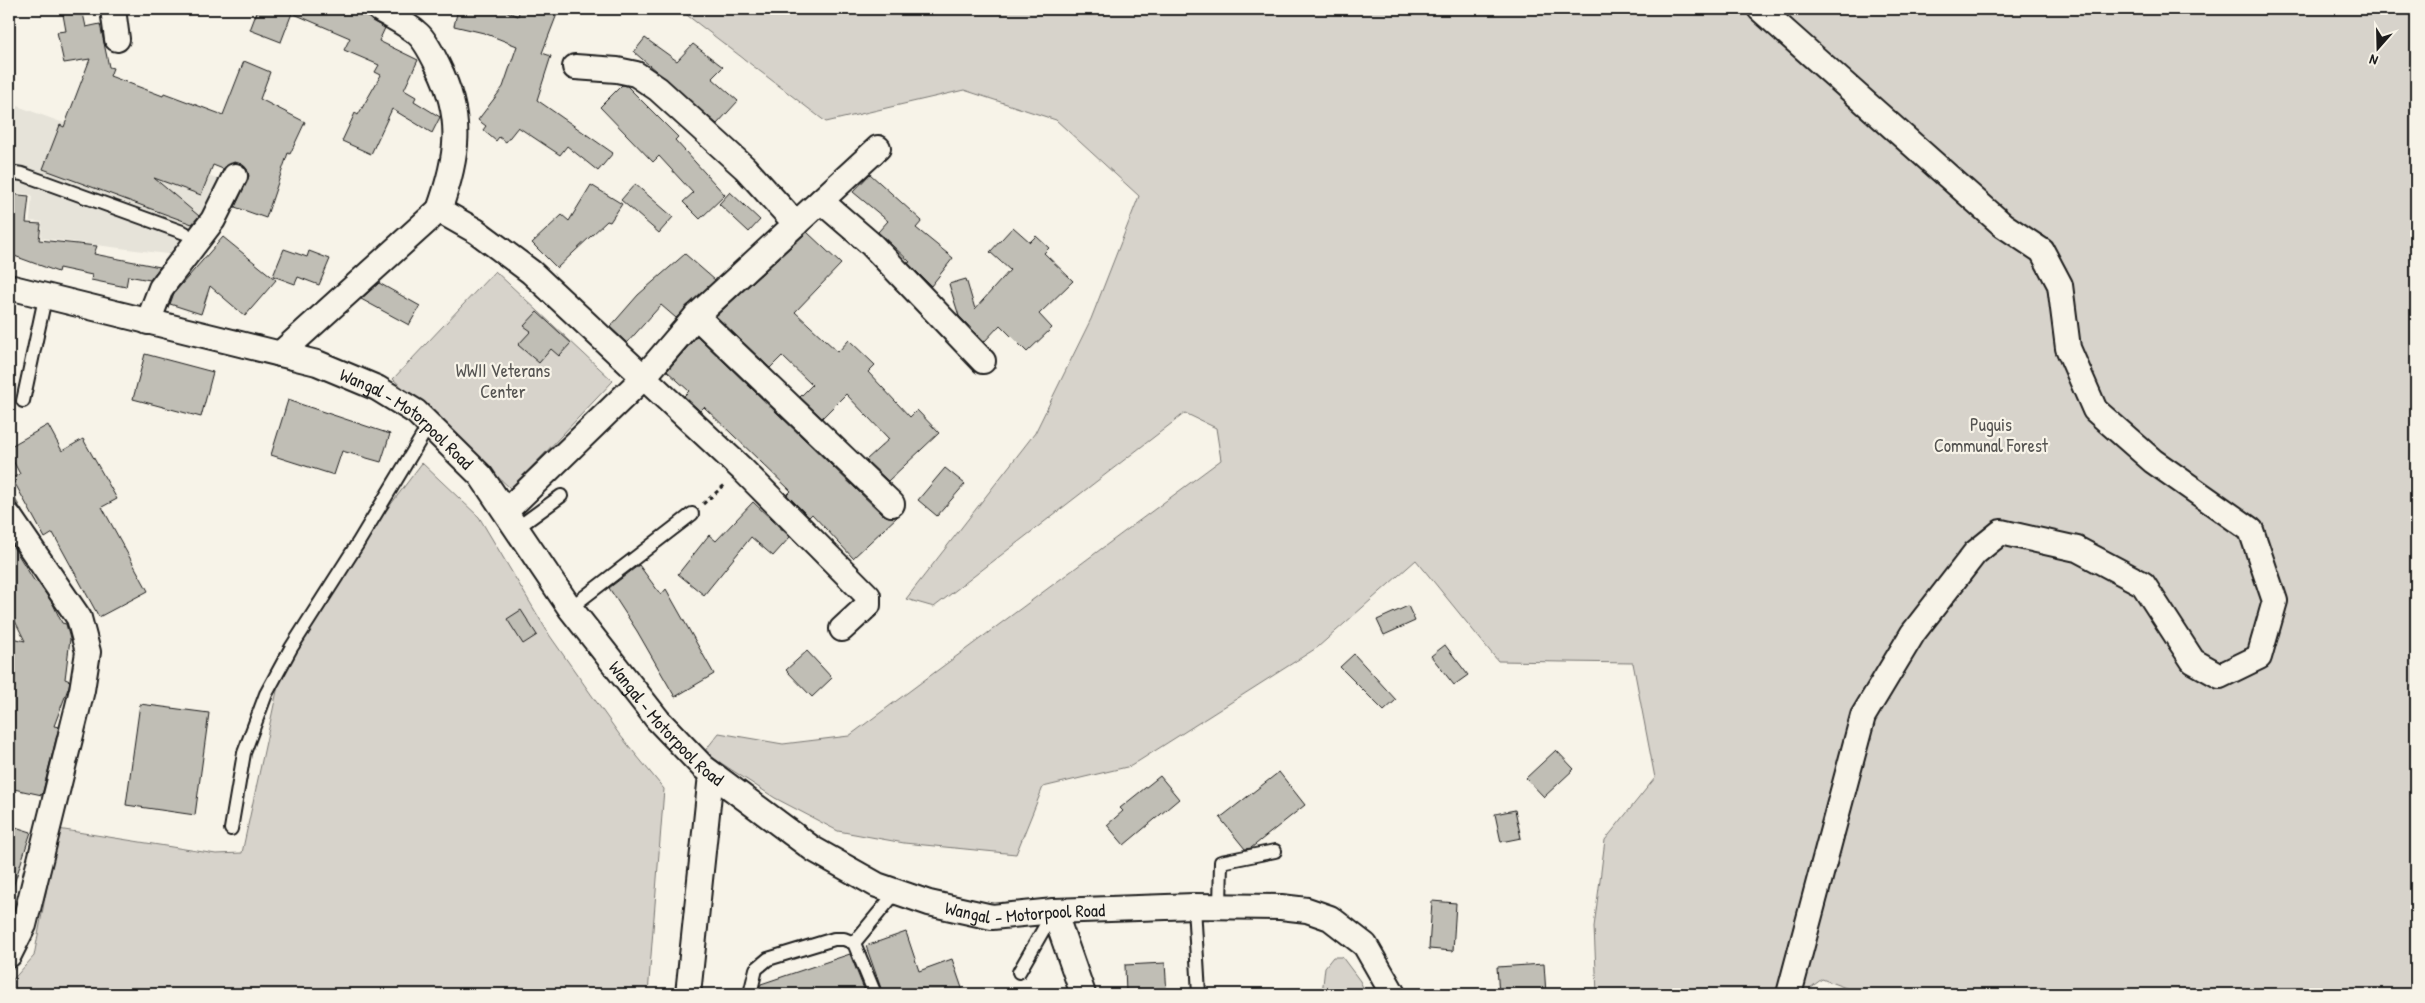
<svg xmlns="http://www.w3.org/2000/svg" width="2425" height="1003" font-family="'Patrick Hand',sans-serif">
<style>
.built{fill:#e6e3d9}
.green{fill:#d7d3cb;stroke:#7a7874}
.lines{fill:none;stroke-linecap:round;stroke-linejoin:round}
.stream{stroke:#72716c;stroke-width:6}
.building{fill:#c0beb5;stroke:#1c1c1c}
.lane-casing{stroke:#1c1c1c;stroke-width:16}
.street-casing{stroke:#1c1c1c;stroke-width:28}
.path{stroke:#1c1c1c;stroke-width:3;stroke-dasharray:4 4;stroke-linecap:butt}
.lane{stroke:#f7f3e8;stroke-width:12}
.street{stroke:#f7f3e8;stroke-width:24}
.labels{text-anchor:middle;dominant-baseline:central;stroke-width:4.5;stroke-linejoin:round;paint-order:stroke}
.park-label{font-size:18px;fill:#545351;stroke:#f7f3e8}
.street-label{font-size:18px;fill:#1c1c1c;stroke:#f7f3e8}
</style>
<rect width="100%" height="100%" fill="#f7f3e8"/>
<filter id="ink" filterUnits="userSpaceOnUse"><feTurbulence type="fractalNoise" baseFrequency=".02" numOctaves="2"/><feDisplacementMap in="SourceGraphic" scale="10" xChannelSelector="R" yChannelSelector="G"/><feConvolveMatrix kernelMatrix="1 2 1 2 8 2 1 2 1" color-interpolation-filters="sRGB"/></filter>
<g filter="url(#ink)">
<!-- built -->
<polygon class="built" points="9,103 225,182 175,255 41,238 42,222 30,221 32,195 9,192"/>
<!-- green -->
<g class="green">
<polygon points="679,9 2416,9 2416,994 1862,994 1822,979 1802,994 1597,994 1594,927 1605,840 1655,778 1633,663 1498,661 1416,560 1318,647 1131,766 1043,787 1016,854 904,843 838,831 775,798 704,752 719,733 783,744 849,736 1221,460 1216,428 1185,413 934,607 906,599 1035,433 1091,319 1139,196 1056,120 964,90 826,122"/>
<polygon points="495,271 613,381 511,489 393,379"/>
<polygon points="422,463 479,517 550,636 619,734 664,789 648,994 9,994 9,984 34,956 58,829 216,854 242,853 283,663 343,568"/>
<polygon points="1333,957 1342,957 1360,981 1366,994 1322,994 1325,967"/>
</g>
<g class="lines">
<!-- stream -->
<polyline class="stream" points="9,493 22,516"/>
</g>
<!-- building -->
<g class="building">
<polygon points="62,9 82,9 86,27 100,24 109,67 113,68 110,76 163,96 164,93 223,115 244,61 270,72 260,99 305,122 290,154 288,153 266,218 235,207 249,176 247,169 241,164 234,162 223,169 213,165 201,195 154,178 199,216 192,224 43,169 60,125 64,127 90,59 64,63 57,32 66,31"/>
<polygon points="258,9 354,9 367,14 372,21 385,28 379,41 418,60 404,90 416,97 414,101 440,117 432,133 392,109 371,154 342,141 355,113 358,115 381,75 375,72 379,65 344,50 350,38 292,13 281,42 250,30"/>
<polygon points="458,9 500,9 518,16 520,9 559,9 542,53 551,56 537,100 613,153 598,171 567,146 560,155 518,127 506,142 499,137 496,141 483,130 486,126 478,120 503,87 517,46 484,33 454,26"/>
<polygon points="645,38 677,61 693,44 723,67 712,78 738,101 717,124 634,52"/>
<polygon points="622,85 627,86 678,137 675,140 725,195 700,219 683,202 693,193 659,156 653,162 600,107"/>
<polygon points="870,174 922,221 916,228 953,258 931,286 908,263 910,262 878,232 888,221 853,192"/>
<polygon points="635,184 673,217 659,233 621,200"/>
<polygon points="591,185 622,204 610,222 607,221 557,268 532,243 562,215 569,221"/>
<polygon points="730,192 760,220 749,232 719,204"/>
<polygon points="9,194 29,196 26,223 41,224 39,240 97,246 94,254 160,267 150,280 128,276 126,287 91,280 92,275 59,268 58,272 9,254"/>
<polygon points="1013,227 1030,242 1036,236 1049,248 1044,253 1073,281 1039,314 1052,328 1027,352 1000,325 984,342 959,316 949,284 966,279 975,309 1010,270 990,252"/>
<polygon points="807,232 841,264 795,312 838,352 849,340 875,365 868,372 910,417 917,410 939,433 888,481 866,460 889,439 846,394 822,418 800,397 812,385 782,356 770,368 716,316"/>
<polygon points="223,237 276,280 245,316 210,286 201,314 170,304 174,293"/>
<polygon points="284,249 307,257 309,251 330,259 319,285 298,277 295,284 273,276"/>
<polygon points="685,254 715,280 676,318 661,305 627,343 610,327 638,295"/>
<polygon points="379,283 420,306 409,325 361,299"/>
<polygon points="537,312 571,343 559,356 551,349 539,363 518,345 531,331 524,326"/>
<polygon points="697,336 882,514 889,517 898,516 853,558 812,514 809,517 787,495 791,491 704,407 700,411 684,396 689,391 667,371"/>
<polygon points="145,354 213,372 201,417 133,399"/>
<polygon points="288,400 390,434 381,462 342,451 334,475 271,455"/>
<polygon points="48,425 62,451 83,439 117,499 102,507 148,591 99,617 53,533 45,538 12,478 20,474 9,453 9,447"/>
<polygon points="945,468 965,484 937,516 918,500"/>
<polygon points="753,502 790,537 773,556 751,537 704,595 678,574 709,535 716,541"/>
<polygon points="9,540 35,582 37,581 53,604 62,623 66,624 70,639 65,679 70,681 69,686 54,726 59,727 42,795 9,788 9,637 25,641 9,609"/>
<polygon points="639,565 661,595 666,589 714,674 675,697 637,631 609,588"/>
<polygon points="1408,606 1415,621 1384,635 1377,620"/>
<polygon points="521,610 537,635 523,644 507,619"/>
<polygon points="1445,645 1468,675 1454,685 1431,656"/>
<polygon points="807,651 832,678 812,697 786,670"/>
<polygon points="1354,654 1396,700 1384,711 1340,667"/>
<polygon points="140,704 209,713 195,815 126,805"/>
<polygon points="1556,750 1574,769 1544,797 1526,778"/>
<polygon points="1279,772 1305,805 1251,848 1245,849 1220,818"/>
<polygon points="1160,776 1179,799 1124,845 1107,825 1123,811 1120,808"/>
<polygon points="1515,810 1521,838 1501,842 1495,814"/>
<polygon points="9,825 31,832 12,890 9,890"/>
<polygon points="1432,901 1456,903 1453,951 1429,949"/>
<polygon points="906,932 919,971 952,959 964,994 883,994 866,946"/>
<polygon points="850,954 866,994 758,994 761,984"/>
<polygon points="1165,963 1167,994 1126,994 1125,965"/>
<polygon points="1544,964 1546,994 1499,994 1497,967"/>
</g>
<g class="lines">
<!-- lane casing -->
<g class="lane-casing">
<g id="lane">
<polyline points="9,172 22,174 185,233"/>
<polyline points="23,401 45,298"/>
<polyline points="517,528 561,496"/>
<polyline points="570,608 692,514"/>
<polyline points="231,829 244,753 266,694 291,648 358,543 429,425"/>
<polyline points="1194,906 1199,994"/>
<polyline points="1220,906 1221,862 1275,851"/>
<polyline points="854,943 896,892"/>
<polyline points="1019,972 1054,911"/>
<polyline points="750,994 756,969 768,959 834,939 844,939 854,943 875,994"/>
</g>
</g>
<!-- street casing -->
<g class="street-casing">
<g id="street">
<polyline points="113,9 117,39"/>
<path d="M379,9C392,17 407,24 418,34C426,41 433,56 438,66C464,118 458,157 439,210L476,231L531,272L742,469L868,596V605L842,629"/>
<polyline points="1760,9 2003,225 2042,251 2060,285 2068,348 2095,410 2153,461 2251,530 2275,601 2259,657 2220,676 2193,661 2143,584 2077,549 2001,532 1975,553 1913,633 1863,716 1789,994"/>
<polyline points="575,67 617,70 636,74 658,89 745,168 796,224"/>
<polyline points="821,201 872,245 983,361"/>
<path id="s1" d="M9,287L317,363L377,388L416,412L481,476L570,608L658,720L703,767L813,849L877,885L929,903L992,917L1054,911L1194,906L1281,907L1307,910L1330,918L1365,945L1393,994"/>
<polyline points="696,316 892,504"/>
<polyline points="148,322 161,288 213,220 235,176"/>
<polyline points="280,354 439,210"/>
<polyline points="506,511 643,378 696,316 878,148"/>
<polyline points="9,516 79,618 88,652 82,690 24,925 9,955"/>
<polyline points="1054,911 1083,994"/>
<polyline points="688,994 711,775"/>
</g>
</g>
<!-- path -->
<polyline class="path" points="703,504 727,483"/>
<!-- lane -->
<use href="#lane" class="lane"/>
<!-- street -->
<use href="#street" class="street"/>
</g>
</g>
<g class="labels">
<!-- park labels -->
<g class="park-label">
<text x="503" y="370">WWII Veterans<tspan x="503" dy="21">Center</tspan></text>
<text x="1991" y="424">Puguis<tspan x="1991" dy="21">Communal Forest</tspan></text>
</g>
<!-- street labels -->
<g class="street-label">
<text stroke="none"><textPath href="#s1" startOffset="424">Wangal - Motorpool Road</textPath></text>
<text stroke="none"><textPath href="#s1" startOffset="829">Wangal - Motorpool Road</textPath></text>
<text stroke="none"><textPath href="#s1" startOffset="1249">Wangal - Motorpool Road</textPath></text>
</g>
</g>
<!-- margin -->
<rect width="2425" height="1003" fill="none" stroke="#f7f3e8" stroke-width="30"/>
<rect x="15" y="15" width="2395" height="973" fill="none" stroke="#1c1c1c" stroke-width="2" filter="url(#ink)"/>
<!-- north arrow -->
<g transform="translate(2378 48) rotate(200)" stroke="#f7f3e8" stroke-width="4" paint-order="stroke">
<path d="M0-4L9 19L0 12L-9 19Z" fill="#1c1c1c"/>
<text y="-8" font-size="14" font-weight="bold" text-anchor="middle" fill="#1c1c1c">N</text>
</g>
</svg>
